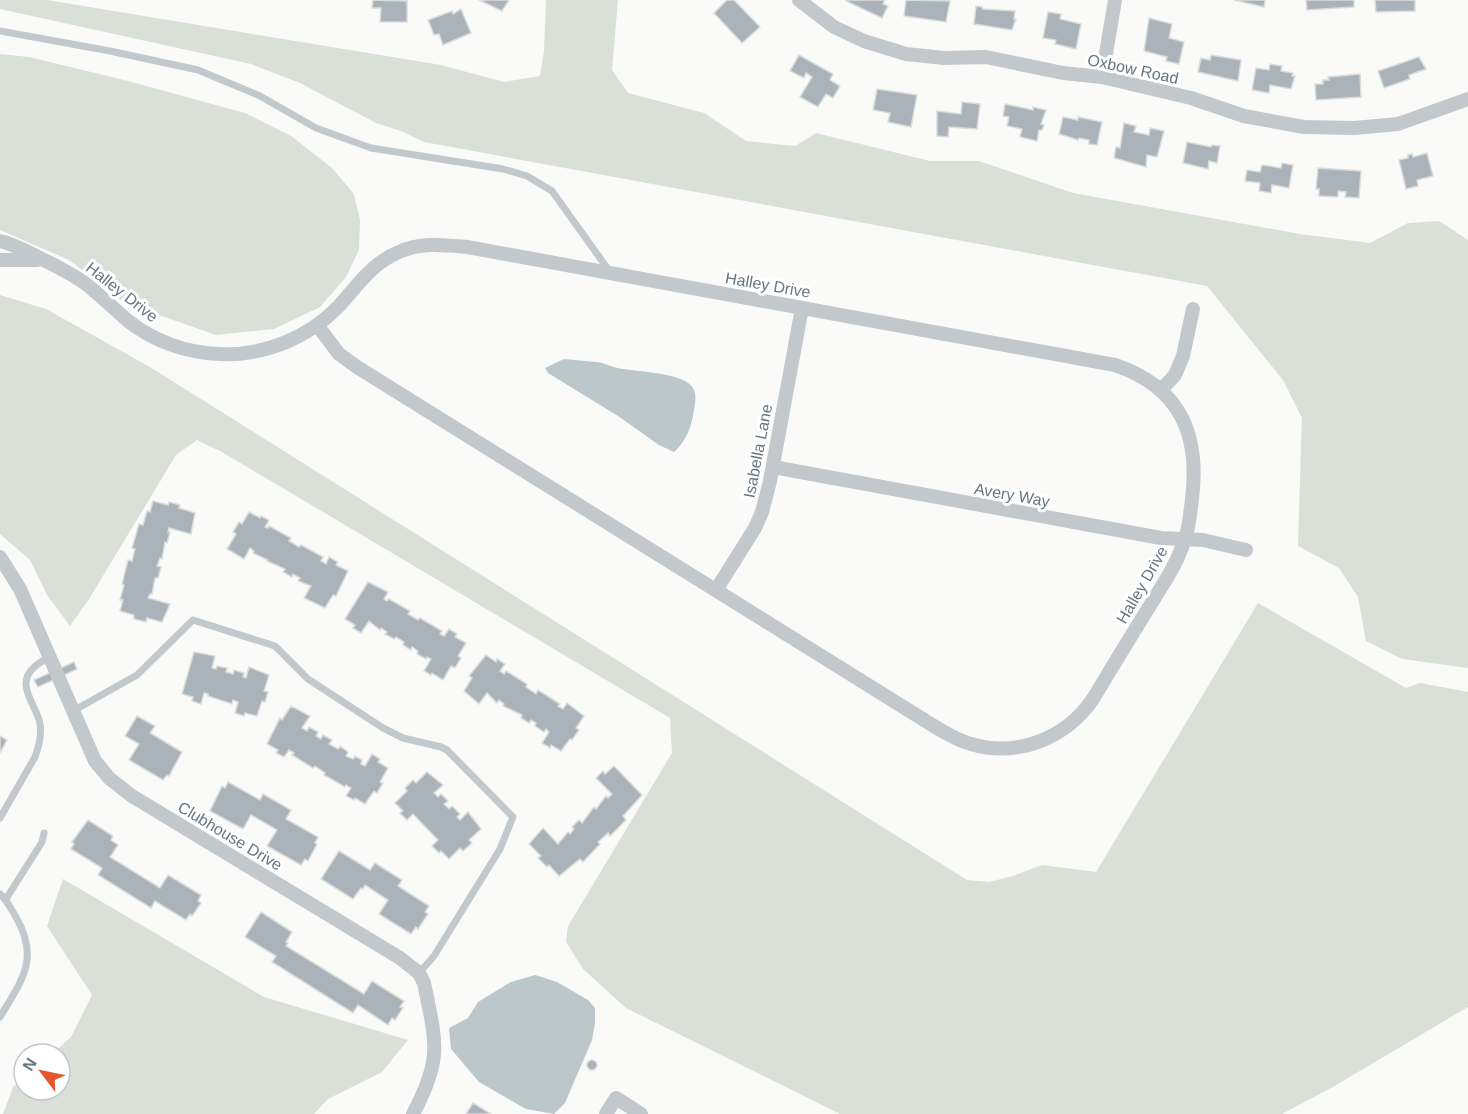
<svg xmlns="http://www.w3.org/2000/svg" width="1468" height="1114" font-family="Helvetica,sans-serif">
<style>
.green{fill:#dadfd7}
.water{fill:#bbc7cb}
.building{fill:#aab3b9;stroke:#dcdcda;stroke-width:1.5}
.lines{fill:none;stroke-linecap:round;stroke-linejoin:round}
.service{stroke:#c3c8cc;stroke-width:7}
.minor{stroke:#c3c8cc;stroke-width:14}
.labels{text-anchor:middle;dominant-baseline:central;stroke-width:6;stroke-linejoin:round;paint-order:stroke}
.street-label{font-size:16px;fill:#657683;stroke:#fff}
</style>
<rect width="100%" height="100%" fill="#fafaf8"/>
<!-- green -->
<g class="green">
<polygon points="0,0 47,0 441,65 504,82 540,76 544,51 546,0 618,0 612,70 628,93 704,113 746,141 795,146 816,133 930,161 979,161 1073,193 1300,234 1370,243 1408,223 1439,221 1468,240 1468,668 1402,659 1366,641 1358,597 1339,568 1298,546 1302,418 1283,380 1207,286 424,142 401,131 376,123 300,83 251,64 0,9"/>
<polygon points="0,54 29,57 128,81 245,113 291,136 332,168 354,194 360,220 359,250 346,277 320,307 274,329 216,335 125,303 69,260 0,230"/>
<polygon points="0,295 46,309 150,367 967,880 989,882 1013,876 1042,865 1096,872 1258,603 1406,688 1420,683 1468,692 1468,1007 1331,1088 1282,1114 840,1114 626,1008 583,969 566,942 568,926 672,753 670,718 222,452 197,440 176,455 89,599 70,626 47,595 30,560 0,534"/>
<polygon points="63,879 264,997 408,1040 382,1072 328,1099 314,1114 3,1114 13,1087 24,1078 24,1090 60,1090 60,1054 52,1054 71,1037 92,995 47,926"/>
</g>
<!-- water -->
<g class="water">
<path d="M564,359C574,360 585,361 596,362C603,362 611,367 618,368C635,372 684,372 693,388C698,396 694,407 693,416C690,430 685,442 674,452L659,445L618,416L548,373L545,368Z"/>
<polygon points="535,975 557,982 588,1000 595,1008 595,1023 592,1040 565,1103 554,1114 526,1109 479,1082 451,1049 449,1028 468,1018 478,1002 511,982"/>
</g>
<!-- building -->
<g class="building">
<polygon points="373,0 407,1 407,22 380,22 381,8 372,8"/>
<polygon points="479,0 509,0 502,11"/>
<polygon points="727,0 734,0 760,27 742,43 714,13"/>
<polygon points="846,0 885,0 883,4 888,6 882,18 846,1"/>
<polygon points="906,0 950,1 946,22 904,16"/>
<polygon points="1234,0 1265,0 1264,7"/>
<polygon points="1306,0 1354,0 1354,7 1307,10"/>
<polygon points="1375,0 1415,0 1415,11 1376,12"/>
<polygon points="976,6 982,7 983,9 1015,11 1014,19 1016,19 1012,30 974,24"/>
<polygon points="461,9 471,33 443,45 439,34 434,35 428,20 452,11 453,14"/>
<polygon points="1048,12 1061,14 1060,19 1081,24 1076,49 1055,44 1056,40 1043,38"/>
<polygon points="1149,18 1172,24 1169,38 1184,42 1179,64 1166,61 1167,57 1144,51"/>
<polygon points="799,55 833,74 830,80 840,86 833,98 826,94 818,107 800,97 812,77 806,73 804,78 790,71"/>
<polygon points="1211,55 1241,60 1238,81 1198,72 1201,58 1210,60"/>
<polygon points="1419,57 1426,69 1409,75 1410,79 1384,88 1378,71"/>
<polygon points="1270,64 1282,66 1281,71 1293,73 1292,76 1295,76 1291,89 1270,85 1269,93 1252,90 1256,68 1269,70"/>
<polygon points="1360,74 1361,97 1316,100 1315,84 1323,84 1323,80 1329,80 1328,77"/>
<polygon points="877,89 917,95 911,127 888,122 890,113 873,110"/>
<polygon points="962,102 980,104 977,129 949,127 948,137 937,136 937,111 961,114"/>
<polygon points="1005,104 1033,110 1033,107 1046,110 1041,124 1044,125 1042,130 1039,130 1037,141 1020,137 1022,129 1007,126 1009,117 1003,116"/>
<polygon points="1063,117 1078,120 1078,117 1102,122 1097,145 1089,144 1089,140 1079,138 1078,140 1075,139 1059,134"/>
<polygon points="1124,123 1136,126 1134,132 1149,135 1150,128 1164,131 1157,157 1147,155 1146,167 1114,158 1116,147 1120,148"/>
<polygon points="1187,142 1211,147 1212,145 1220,146 1217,163 1209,161 1208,169 1183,163"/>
<polygon points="1427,153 1433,176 1417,180 1418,186 1406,189 1399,160 1408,158 1408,155 1412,154 1413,157"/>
<polygon points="1282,163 1293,165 1289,188 1272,185 1271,193 1259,191 1260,183 1245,181 1247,170 1260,172 1262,165 1281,168"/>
<polygon points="1318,168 1361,171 1359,198 1345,197 1346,192 1338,191 1338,197 1319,196 1319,189 1316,189"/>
<polygon points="153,501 168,505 169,502 180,505 179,508 195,513 191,534 169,528 168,532 170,532 167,543 165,542 162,559 160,558 157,566 161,567 158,578 155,578 152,594 150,594 148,598 170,604 162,622 147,618 146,622 134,619 134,615 120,611 123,600 120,600 124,585 122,584 128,560 132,561 135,549 132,548 139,524 143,525 147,511 150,512"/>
<polygon points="249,512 260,518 261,516 269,520 265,527 268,528 269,526 291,538 289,541 299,547 301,545 323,557 321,561 326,564 329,557 338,562 336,565 348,571 336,596 333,595 325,608 304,598 311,586 298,581 300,578 293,574 292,577 283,572 285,569 267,561 268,560 253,553 254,551 250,548 244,559 227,549 236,534 233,532 239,522 242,524"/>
<polygon points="368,582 388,592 384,599 387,601 389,599 410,611 408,614 418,620 420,618 442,631 440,634 444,636 449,629 457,634 455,637 466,643 458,656 461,658 455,668 451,666 443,680 432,673 431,675 424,671 431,659 427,657 426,659 417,654 418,651 412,647 411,650 403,645 404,642 396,637 394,639 385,634 387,632 381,628 380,630 369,621 361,633 353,628 355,625 345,619"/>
<polygon points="194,652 215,656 212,668 216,669 217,666 227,668 226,672 233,674 234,670 244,673 243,677 246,678 249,667 269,675 264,691 268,692 265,702 262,701 257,716 245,713 244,716 235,713 238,702 233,700 232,704 208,696 208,694 204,693 201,704 192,701 193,697 182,694"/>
<polygon points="486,655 496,662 497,659 505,664 500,671 504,674 506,671 527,684 526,687 536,694 538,690 560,704 558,706 563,709 567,703 584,716 576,728 579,730 572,740 570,739 561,751 551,745 550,748 542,743 549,732 546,729 544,732 535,726 536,723 531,720 529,723 521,718 522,715 503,706 504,704 499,700 497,703 487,693 479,704 464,691 472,678 469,676"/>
<polygon points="74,662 77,669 38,687 34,680"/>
<polygon points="291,706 310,716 302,728 307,731 309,727 318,732 316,736 321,739 323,735 332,740 329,744 338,749 340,746 348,752 346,756 353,759 355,756 362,760 361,764 365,766 372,754 380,759 378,762 388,768 380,782 383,783 377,793 374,791 365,804 355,798 354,800 346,796 351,788 346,785 345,787 324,775 325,773 315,766 313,768 292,755 294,753 289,750 284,757 276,753 278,750 267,744 280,718 282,720"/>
<polygon points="137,716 155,726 150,733 182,752 169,776 167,775 163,780 129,760 139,744 125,736"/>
<polygon points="0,736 7,740 0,753"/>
<polygon points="614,766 642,795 623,816 626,820 610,836 608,833 598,842 600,844 583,862 580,859 559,876 549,865 547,867 538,858 541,856 529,844 543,828 558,844 568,832 570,834 574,829 572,827 579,820 582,823 594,807 596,809 606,796 608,798 612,794 596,778 603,771 605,774"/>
<polygon points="427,772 443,785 434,793 438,797 441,794 448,801 444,804 449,809 452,806 460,814 457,817 460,820 468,812 481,829 469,840 472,843 463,851 460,848 449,859 441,851 439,853 432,846 438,840 413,814 407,820 400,813 403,811 395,803 407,791 405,788 413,780 416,783"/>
<polygon points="228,782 260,800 263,794 291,810 286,819 318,837 315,843 317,844 308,861 305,859 301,865 267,846 277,830 251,815 243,829 210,811 222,786 225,788"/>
<polygon points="88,820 113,836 111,840 118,845 110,857 160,888 168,875 201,895 198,901 201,903 192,916 190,914 186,920 155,901 151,908 98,875 102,868 71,849 74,844 72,842"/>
<polygon points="339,851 370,870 375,863 402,880 398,886 429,906 425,912 428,914 418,929 416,927 411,934 379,914 388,900 365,885 363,889 361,888 353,899 321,879"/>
<polygon points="261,912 292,932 286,942 288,943 286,946 364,994 372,981 404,1001 400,1007 403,1008 395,1020 392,1018 388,1025 358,1005 353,1013 272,962 276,956 245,937"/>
<circle cx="592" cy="1065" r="5"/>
<polygon points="473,1103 491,1114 466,1114"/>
</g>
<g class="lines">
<!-- service -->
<g class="service">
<polyline points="0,31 110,51 198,70 260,96 316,128 371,148 503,169 527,176 552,191 610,272"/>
<polyline points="73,711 137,675 193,620 275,646 308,679 383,728 403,738 441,747 447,750 513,817 500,849 434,956 419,973"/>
<path d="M0,818L35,757C39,746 42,735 40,724C38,709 20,690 28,675C32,666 42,662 49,657"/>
<path d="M0,894C7,900 11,909 16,917C40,959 22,980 0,1017"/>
<polyline points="6,899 42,842 44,833"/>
</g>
<!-- minor -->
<g class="minor">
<polyline points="799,0 834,27 864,41 906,54 944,58 986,57 1063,73 1102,77 1191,98 1244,116 1304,127 1354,128 1398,124 1468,99"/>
<polyline points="1102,77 1115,0"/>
<path d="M0,241C14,244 26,251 38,257C54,265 71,273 86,284C100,295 113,308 127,320C153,341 186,353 220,354C264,356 308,338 339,306C358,285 372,263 399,252C421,242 444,245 467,247L1115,365C1180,387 1200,434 1192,499C1190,517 1188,535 1180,552C1173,571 1161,587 1151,604C1131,636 1112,667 1093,699C1066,738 1018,758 971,744C959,741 948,734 937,728L357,367L339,354L317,325"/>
<polyline points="0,260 37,260"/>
<polyline points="1161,390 1175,375 1183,356 1193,309"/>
<polyline points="773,467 1161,538 1203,540 1246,550"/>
<path d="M0,557L20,589L95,761L109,778L132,796L400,958L419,973L424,983C436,1042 443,1058 413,1114"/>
<polyline points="716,590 755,528 762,512 770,481 802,308"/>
<polyline points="606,1114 616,1098 641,1114"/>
</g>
</g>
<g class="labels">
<!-- street labels -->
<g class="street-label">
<text transform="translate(1133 69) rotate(12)">Oxbow Road</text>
<text transform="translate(768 285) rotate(10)">Halley Drive</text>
<text transform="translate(122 292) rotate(38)">Halley Drive</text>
<text transform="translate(758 451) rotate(-79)">Isabella Lane</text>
<text transform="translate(1012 495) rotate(10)">Avery Way</text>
<text transform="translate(1142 585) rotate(-60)">Halley Drive</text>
<text transform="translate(230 836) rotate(31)">Clubhouse Drive</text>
</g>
</g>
<!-- north arrow -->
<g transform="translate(42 1072) rotate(302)"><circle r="28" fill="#ffffff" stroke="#c1c8cd" stroke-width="1.5"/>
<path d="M0-4.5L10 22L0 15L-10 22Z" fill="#e4572e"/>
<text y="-9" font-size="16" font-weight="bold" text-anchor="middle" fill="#657683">N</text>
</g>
</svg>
